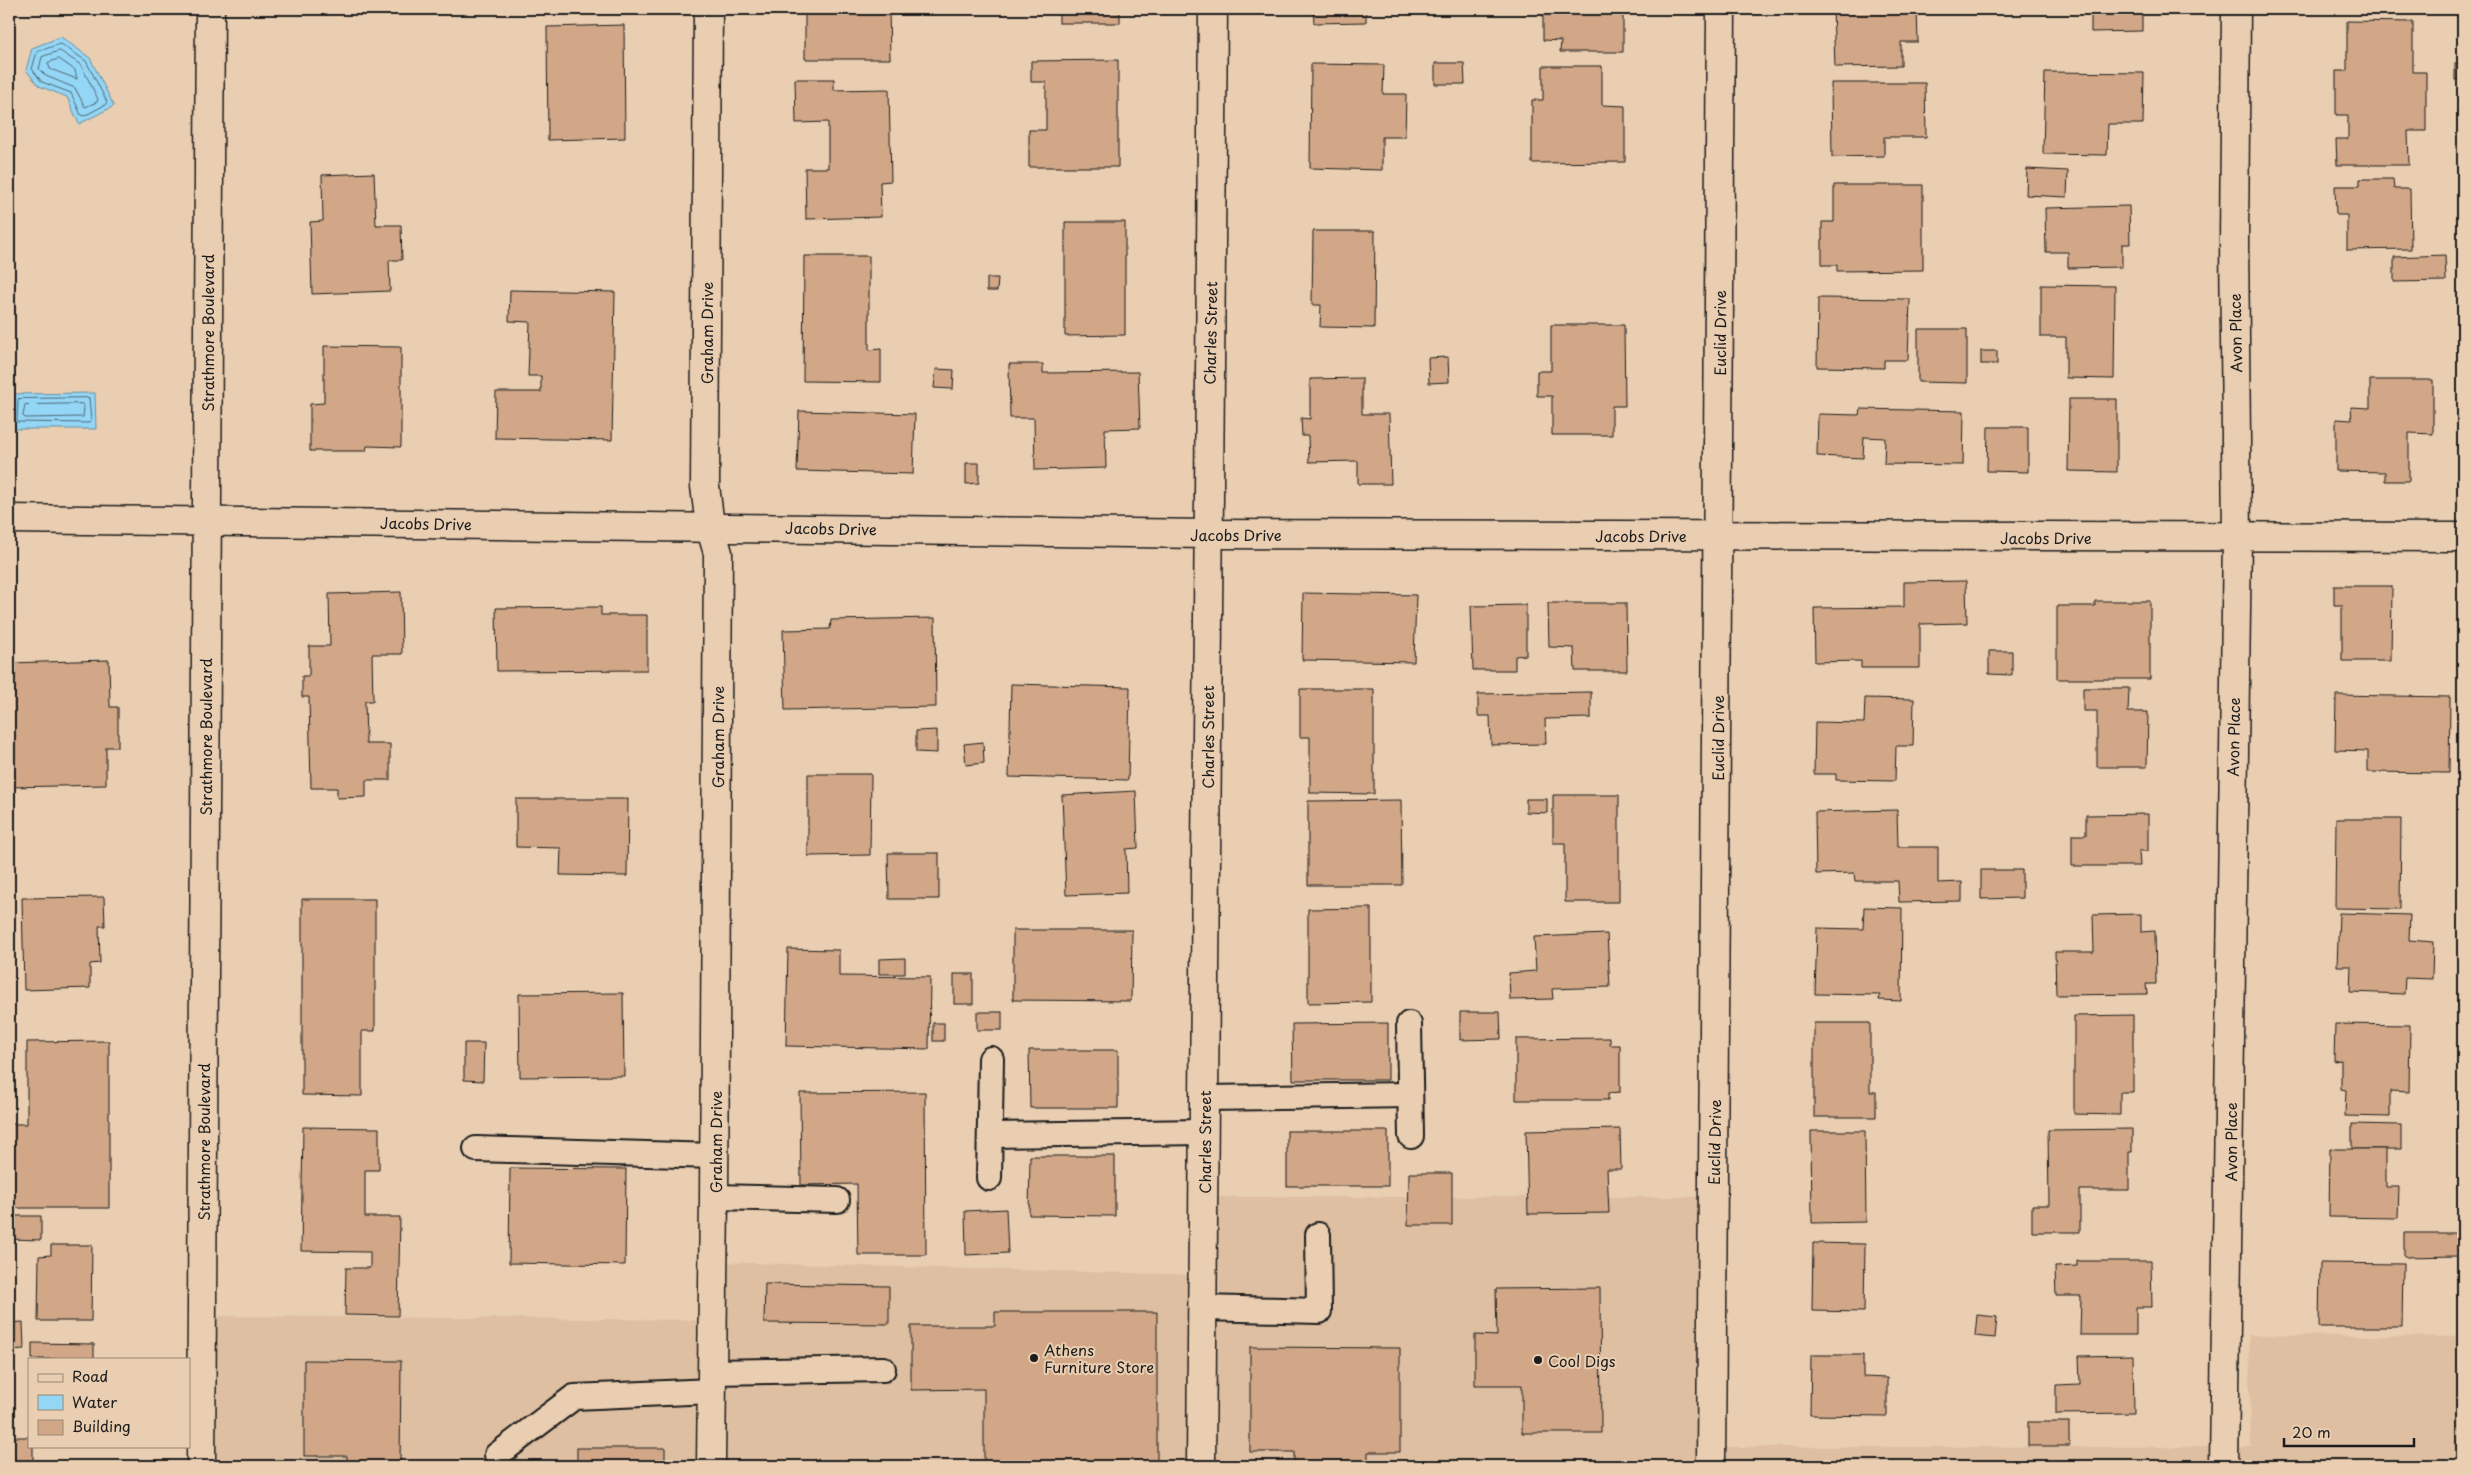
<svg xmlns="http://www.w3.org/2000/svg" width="2472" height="1475" font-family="'Playpen Sans',sans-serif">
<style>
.built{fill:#debfa1}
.water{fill:#94d6f6;stroke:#648c9f}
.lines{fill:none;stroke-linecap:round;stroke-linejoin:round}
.shore{stroke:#4c6673;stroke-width:1}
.building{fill:#d1a787;stroke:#1c1c1c}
.lane-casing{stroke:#1c1c1c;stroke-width:28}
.street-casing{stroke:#1c1c1c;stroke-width:31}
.lane{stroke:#eaceb1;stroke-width:24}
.street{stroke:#eaceb1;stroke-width:28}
.poi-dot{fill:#1c1c1c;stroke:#eaceb1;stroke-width:2}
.labels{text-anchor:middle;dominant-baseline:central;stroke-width:4;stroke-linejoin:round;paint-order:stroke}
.street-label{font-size:15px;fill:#1c1c1c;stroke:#eaceb1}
.poi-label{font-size:15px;fill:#1c1c1c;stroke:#eaceb1;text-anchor:start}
</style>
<rect width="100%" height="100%" fill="#eaceb1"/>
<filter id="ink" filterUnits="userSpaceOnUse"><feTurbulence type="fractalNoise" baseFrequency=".02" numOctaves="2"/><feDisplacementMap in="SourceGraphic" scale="10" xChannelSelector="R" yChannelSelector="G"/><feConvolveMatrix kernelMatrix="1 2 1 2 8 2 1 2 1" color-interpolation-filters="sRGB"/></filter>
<g filter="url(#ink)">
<!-- built -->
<polygon class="built" points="1204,1197 1713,1197 1711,1447 2251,1447 2249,1335 2463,1337 2463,1466 202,1466 202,1316 712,1320 713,1262 1203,1275"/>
<!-- water -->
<g class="water">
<polygon points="61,37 90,58 114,106 79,124 67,97 39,86 26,70 32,48"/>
<polygon points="95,393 96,429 12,429 11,394"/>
</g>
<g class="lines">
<!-- shore -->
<g class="shore">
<polygon points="61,44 86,61 107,102 105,105 84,116 81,115 71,93 42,82 32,69 37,52"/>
<polygon points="60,51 81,65 98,99 97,102 85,107 75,88 46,76 39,69 42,57"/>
<polygon points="59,59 75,70 77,79 50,69 48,63"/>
<polygon points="89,398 91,421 89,423 17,422 18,399"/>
<polygon points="82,404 84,407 83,417 25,418 23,416 25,405"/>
</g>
</g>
<!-- building -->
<g class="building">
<polygon points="805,9 889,9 890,59 805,59"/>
<rect x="1059" y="9" width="61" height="14"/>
<polygon points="1313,9 1366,9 1366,22 1314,23"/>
<polygon points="1561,9 1623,9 1623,52 1560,52 1561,41 1543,40 1543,11 1561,11"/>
<polygon points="1833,9 1917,9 1918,42 1901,42 1901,66 1835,67"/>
<polygon points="2091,9 2142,9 2142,31 2091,32"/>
<polygon points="2347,21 2413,22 2413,72 2426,72 2426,131 2408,131 2409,165 2337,165 2336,139 2348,139 2348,115 2336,115 2336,71 2347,71"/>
<polygon points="624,25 625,138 548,140 547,27"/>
<polygon points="1118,60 1118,167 1029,167 1029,130 1046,130 1046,82 1031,82 1031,61"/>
<polygon points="1435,63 1464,63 1465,84 1435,84"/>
<rect x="2455" y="63" width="8" height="17"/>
<polygon points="1311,64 1384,65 1383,94 1406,94 1405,137 1382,137 1382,170 1310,168"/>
<polygon points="1543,66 1602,66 1602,105 1625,106 1625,162 1532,163 1532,100 1543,100"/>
<polygon points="2045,72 2144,73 2143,124 2108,124 2107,155 2043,154"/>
<polygon points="795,79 834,79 834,90 889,89 891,181 880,182 881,217 806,219 805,168 828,168 828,122 796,123"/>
<polygon points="1831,83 1925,83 1926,137 1884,137 1884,156 1832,157"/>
<polygon points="2027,169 2068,171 2067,197 2026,195"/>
<polygon points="374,173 376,225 401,225 402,260 389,260 390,291 312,294 310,222 323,221 322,175"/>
<polygon points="2360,179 2393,179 2394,189 2410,189 2411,249 2347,250 2347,215 2336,215 2335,186 2360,186"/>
<polygon points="1834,185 1923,185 1923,270 1837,271 1837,265 1822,265 1822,222 1834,222"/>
<polygon points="2129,206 2130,244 2122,244 2122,267 2068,268 2068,252 2046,252 2045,208"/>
<polygon points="1065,222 1125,222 1125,335 1065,336"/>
<polygon points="1313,231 1375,231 1374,328 1320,327 1321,305 1312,305"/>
<polygon points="2445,255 2446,281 2394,282 2394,257"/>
<polygon points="804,256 869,256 869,350 881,349 881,382 803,381"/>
<polygon points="987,278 998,278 997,291 987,291"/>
<polygon points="2041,285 2115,286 2114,379 2066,378 2066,337 2041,337"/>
<polygon points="510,290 615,292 612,440 495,438 496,392 541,392 541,376 528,376 530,322 509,321"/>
<polygon points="1818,298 1910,299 1908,360 1884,360 1884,368 1817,367"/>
<polygon points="1551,325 1624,325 1625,406 1612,406 1612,435 1552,435 1552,396 1537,396 1537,371 1551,371"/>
<polygon points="1918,329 1967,329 1967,383 1918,382"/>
<polygon points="324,346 401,347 401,447 367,446 366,451 310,451 310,404 324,403"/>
<rect x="1981" y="351" width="16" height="13"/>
<polygon points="1448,357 1449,382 1429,383 1428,358"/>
<polygon points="1009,364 1043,364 1043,373 1138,372 1140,428 1105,429 1106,468 1035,470 1034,418 1010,418"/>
<polygon points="936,369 954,370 953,389 934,388"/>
<polygon points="1362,378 1362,414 1389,414 1391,484 1358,484 1358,461 1309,462 1308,436 1302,436 1301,418 1310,419 1310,379"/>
<polygon points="2370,380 2433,380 2433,434 2409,433 2409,481 2385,481 2385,472 2336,471 2336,419 2352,420 2351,407 2370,408"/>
<polygon points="2069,399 2117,399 2117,472 2068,471"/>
<polygon points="1860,409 1964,411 1963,465 1884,464 1885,438 1864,437 1863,458 1817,456 1818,414 1859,415"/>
<polygon points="2460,410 2463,410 2463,447 2459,447"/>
<polygon points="799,411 915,414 913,474 797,471"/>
<polygon points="1988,427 2028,427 2028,472 1987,471"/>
<polygon points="966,463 979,463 979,483 966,484"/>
<polygon points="1966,581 1967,623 1920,624 1920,668 1861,668 1861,661 1815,662 1814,608 1904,607 1904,582"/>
<polygon points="2334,586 2392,586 2391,661 2342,661 2342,605 2334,605"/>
<polygon points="401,592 402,654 372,654 373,701 365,701 366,744 390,744 390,780 366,780 366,797 337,798 337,788 311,788 309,697 302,697 302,676 309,676 309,646 330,646 329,594"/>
<polygon points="1303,593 1416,595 1414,662 1302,660"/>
<polygon points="2095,601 2150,601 2150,679 2057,679 2057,606 2095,606"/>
<polygon points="1548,603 1626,603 1627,671 1575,671 1574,648 1549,647"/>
<polygon points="1526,605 1526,655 1515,656 1515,670 1473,670 1471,606"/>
<polygon points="601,607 601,615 647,615 647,670 497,671 496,608"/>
<polygon points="935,618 936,707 785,710 783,630 830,629 831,620"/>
<polygon points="1989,651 2012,651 2012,675 1989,674"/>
<polygon points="109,660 110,707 118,707 118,747 106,747 106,785 9,787 9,663"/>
<polygon points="1011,684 1130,687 1128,780 1009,777"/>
<polygon points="2083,688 2129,688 2128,712 2148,712 2147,767 2097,767 2097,711 2083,711"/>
<polygon points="1300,689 1374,689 1374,794 1310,793 1310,737 1300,737"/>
<polygon points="1591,692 1591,718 1545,719 1546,744 1491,745 1490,716 1478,716 1478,694"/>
<polygon points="2336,695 2450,697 2449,773 2368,772 2368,751 2335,750"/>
<polygon points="1865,698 1914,699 1913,746 1896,746 1895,781 1836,780 1836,774 1814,774 1815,722 1864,723"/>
<polygon points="937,730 937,753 916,752 916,731"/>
<polygon points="983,742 984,763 966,765 964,744"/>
<polygon points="808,774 871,774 870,855 808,856"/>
<polygon points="1136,791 1138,848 1126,849 1127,893 1066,895 1062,795"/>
<polygon points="1553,795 1619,795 1619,902 1565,902 1565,843 1553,843"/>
<polygon points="516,799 628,799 627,876 560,875 561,848 516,847"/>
<polygon points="1526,799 1547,799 1547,813 1526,812"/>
<polygon points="1401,800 1402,885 1308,885 1308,801"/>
<polygon points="1897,810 1898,847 1938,847 1938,883 1962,882 1962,901 1899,902 1898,881 1855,881 1854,873 1816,874 1815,812"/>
<polygon points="2148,814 2148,851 2139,851 2140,866 2072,866 2072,835 2086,835 2086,815"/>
<polygon points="2336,819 2401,819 2400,909 2335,908"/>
<polygon points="888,853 939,853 939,899 889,899"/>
<polygon points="1981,870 2022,870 2022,898 1981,899"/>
<polygon points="2463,874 2463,893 2460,892"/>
<polygon points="104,897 105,926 99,926 100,963 90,964 90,988 24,990 22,898"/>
<polygon points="302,899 375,899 375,1031 362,1031 362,1096 302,1095"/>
<polygon points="1864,907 1902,908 1901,1001 1879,1000 1880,995 1815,994 1817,928 1863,929"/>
<polygon points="1371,908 1371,1002 1308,1003 1308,909"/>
<polygon points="2339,913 2410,915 2409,940 2433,942 2432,979 2405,978 2404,994 2350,992 2351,966 2337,966"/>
<polygon points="2141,914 2141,932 2155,931 2156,984 2146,984 2147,994 2056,995 2055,952 2094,952 2093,915"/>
<polygon points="1013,930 1132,930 1131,1001 1013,1000"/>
<polygon points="1607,934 1610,987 1552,989 1553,999 1510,1000 1509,973 1536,971 1534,937"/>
<polygon points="788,949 839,950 839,976 930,977 929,1049 786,1046"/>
<polygon points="905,958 905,974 879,974 879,959"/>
<rect x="954" y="974" width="19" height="30"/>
<polygon points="623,993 624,1076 520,1077 519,994"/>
<rect x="977" y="1012" width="25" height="18"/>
<polygon points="1460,1012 1500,1012 1501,1039 1460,1040"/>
<polygon points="2133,1015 2133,1092 2120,1092 2120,1115 2074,1114 2074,1016"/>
<rect x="933" y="1023" width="11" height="18"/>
<polygon points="1388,1023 1388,1080 1293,1080 1292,1024"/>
<polygon points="1814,1023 1870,1023 1870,1092 1876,1092 1876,1117 1814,1117"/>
<polygon points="2335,1024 2410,1025 2409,1092 2390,1091 2390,1117 2345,1116 2346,1090 2341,1089 2341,1060 2334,1061"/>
<polygon points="1610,1038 1610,1045 1620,1045 1620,1092 1608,1093 1608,1100 1516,1100 1516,1039"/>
<polygon points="109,1041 109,1208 9,1208 9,1124 27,1124 27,1042"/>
<polygon points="464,1043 484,1043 483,1081 464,1080"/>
<polygon points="1029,1050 1118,1050 1118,1108 1030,1108"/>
<polygon points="925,1092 926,1255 858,1255 857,1184 801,1185 800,1093"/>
<polygon points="2352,1124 2401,1125 2401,1149 2352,1149"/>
<polygon points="303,1127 379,1128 379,1170 365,1170 365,1217 400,1217 398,1316 345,1315 346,1268 370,1268 370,1252 301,1251"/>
<polygon points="1620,1129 1621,1169 1607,1169 1609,1213 1528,1214 1526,1131"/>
<polygon points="2132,1129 2132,1152 2129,1152 2129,1190 2080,1190 2080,1232 2032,1232 2032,1205 2049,1205 2048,1130"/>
<rect x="1287" y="1131" width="101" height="55"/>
<polygon points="1811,1131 1865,1131 1866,1222 1812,1223"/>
<polygon points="2330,1149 2386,1149 2386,1187 2399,1187 2398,1218 2329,1217"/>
<polygon points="1030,1156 1115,1156 1115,1216 1029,1215"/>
<polygon points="510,1168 626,1169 625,1265 509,1263"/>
<polygon points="1409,1173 1452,1173 1452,1225 1408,1225"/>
<polygon points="1006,1209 1008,1253 966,1255 965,1211"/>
<polygon points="9,1216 41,1216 41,1240 9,1239"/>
<polygon points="2404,1233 2458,1233 2458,1256 2404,1257"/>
<polygon points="1813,1243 1865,1244 1864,1312 1812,1311"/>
<polygon points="51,1245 92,1245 91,1321 38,1321 39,1256 51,1255"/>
<polygon points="2077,1261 2151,1261 2152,1307 2136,1307 2136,1335 2080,1335 2081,1296 2056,1296 2055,1267 2077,1266"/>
<polygon points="2320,1263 2403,1264 2402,1327 2319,1327"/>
<polygon points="765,1284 889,1286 889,1324 764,1323"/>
<polygon points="1600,1288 1601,1433 1522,1433 1522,1385 1475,1385 1475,1335 1497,1336 1496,1289"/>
<polygon points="995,1312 1157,1312 1157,1466 984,1466 984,1389 911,1390 911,1326 995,1326"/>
<polygon points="1977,1315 1997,1317 1995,1338 1975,1336"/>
<polygon points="23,1322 24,1349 9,1350 9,1323"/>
<polygon points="32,1343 94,1344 94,1359 32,1359"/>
<polygon points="1250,1347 1400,1348 1400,1452 1368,1452 1368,1463 1294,1462 1294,1452 1250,1452"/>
<polygon points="1811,1355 1863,1355 1863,1377 1887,1378 1887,1416 1810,1415"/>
<polygon points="2133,1355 2134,1413 2056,1414 2056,1385 2080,1384 2079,1356"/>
<polygon points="304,1360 401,1361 400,1466 347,1466 347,1456 304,1456"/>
<rect x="2028" y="1422" width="41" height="24"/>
<polygon points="9,1437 29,1437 29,1446 33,1446 33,1466 9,1466"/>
<rect x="577" y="1448" width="88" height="18"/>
<polygon points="1615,1462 1615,1466 1561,1466 1561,1464"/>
<polygon points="38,1464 87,1465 87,1466 38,1466"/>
</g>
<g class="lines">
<!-- lane casing -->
<g class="lane-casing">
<g id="lane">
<polyline points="1409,1024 1411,1136"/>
<polyline points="1204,1098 1410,1095"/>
<polyline points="990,1135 1204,1132"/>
<polyline points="476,1149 715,1156"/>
<polyline points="989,1178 991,1059"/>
<polyline points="714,1197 837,1200"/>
<polyline points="1203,1308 1319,1311 1318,1235"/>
<polyline points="712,1372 883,1369"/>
<polyline points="497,1455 574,1397 712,1391"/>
</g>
</g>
<!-- street casing -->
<g class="street-casing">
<g id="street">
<polyline points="708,9 705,486 710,526 718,553 714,1197 711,1466"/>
<polyline points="9,519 1208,534 2463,537"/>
<polyline points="201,1466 210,9"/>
<polyline points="1201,1466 1213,9"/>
<polyline points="1711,1466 1721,9"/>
<polyline points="2224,1466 2237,538 2234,240 2236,9"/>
</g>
</g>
<!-- lane -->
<use href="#lane" class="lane"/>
<!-- street -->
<use href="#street" class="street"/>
</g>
</g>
<!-- markers -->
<g class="poi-dot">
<circle cx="1034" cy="1358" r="5"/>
<circle cx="1538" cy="1360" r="5"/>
</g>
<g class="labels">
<!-- street labels -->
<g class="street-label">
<text transform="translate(207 333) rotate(-90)">Strathmore Boulevard</text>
<text transform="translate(706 333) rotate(-90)">Graham Drive</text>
<text transform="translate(1210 333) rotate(-89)">Charles Street</text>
<text transform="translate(1719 333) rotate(-90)">Euclid Drive</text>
<text transform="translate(2235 333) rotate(-91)">Avon Place</text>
<text transform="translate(426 523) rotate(1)">Jacobs Drive</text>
<text transform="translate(831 528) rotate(1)">Jacobs Drive</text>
<text x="1236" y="534">Jacobs Drive</text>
<text x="1641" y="535">Jacobs Drive</text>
<text x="2046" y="537">Jacobs Drive</text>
<text transform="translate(205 737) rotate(-90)">Strathmore Boulevard</text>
<text transform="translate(717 737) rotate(-90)">Graham Drive</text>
<text transform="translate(1207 737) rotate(-90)">Charles Street</text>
<text transform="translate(2233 737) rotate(-89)">Avon Place</text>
<text transform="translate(1717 738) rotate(-90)">Euclid Drive</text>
<text transform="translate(203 1142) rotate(-90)">Strathmore Boulevard</text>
<text transform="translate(715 1142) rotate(-90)">Graham Drive</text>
<text transform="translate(1204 1142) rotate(-90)">Charles Street</text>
<text transform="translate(1714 1142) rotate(-89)">Euclid Drive</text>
<text transform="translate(2230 1142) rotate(-90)">Avon Place</text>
</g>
<!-- poi labels -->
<g class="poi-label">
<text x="1044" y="1349">Athens<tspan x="1044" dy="17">Furniture Store</tspan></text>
<text x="1548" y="1360">Cool Digs</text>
</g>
</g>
<!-- margin -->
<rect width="2472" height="1475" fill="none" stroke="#eaceb1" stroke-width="30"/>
<rect x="15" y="15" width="2442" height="1445" fill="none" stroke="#1c1c1c" stroke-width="2" filter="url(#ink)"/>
<!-- legend -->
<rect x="28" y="1358" width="162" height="90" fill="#eaceb1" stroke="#988775"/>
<rect x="38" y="1374" width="25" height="8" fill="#eaceb1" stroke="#988775"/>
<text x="72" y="1382" font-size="15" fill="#1c1c1c">Road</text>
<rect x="38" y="1395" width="25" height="15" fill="#94d6f6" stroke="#988775"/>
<text x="72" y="1408" font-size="15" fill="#1c1c1c">Water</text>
<rect x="38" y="1420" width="25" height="15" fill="#d1a787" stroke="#988775"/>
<text x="72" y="1432" font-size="15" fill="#1c1c1c">Building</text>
<!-- scale -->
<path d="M2284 1438v8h130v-8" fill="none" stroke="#1c1c1c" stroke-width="2.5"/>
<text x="2292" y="1438" font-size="15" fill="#1c1c1c" stroke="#eaceb1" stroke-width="4" paint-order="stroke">20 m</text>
</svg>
